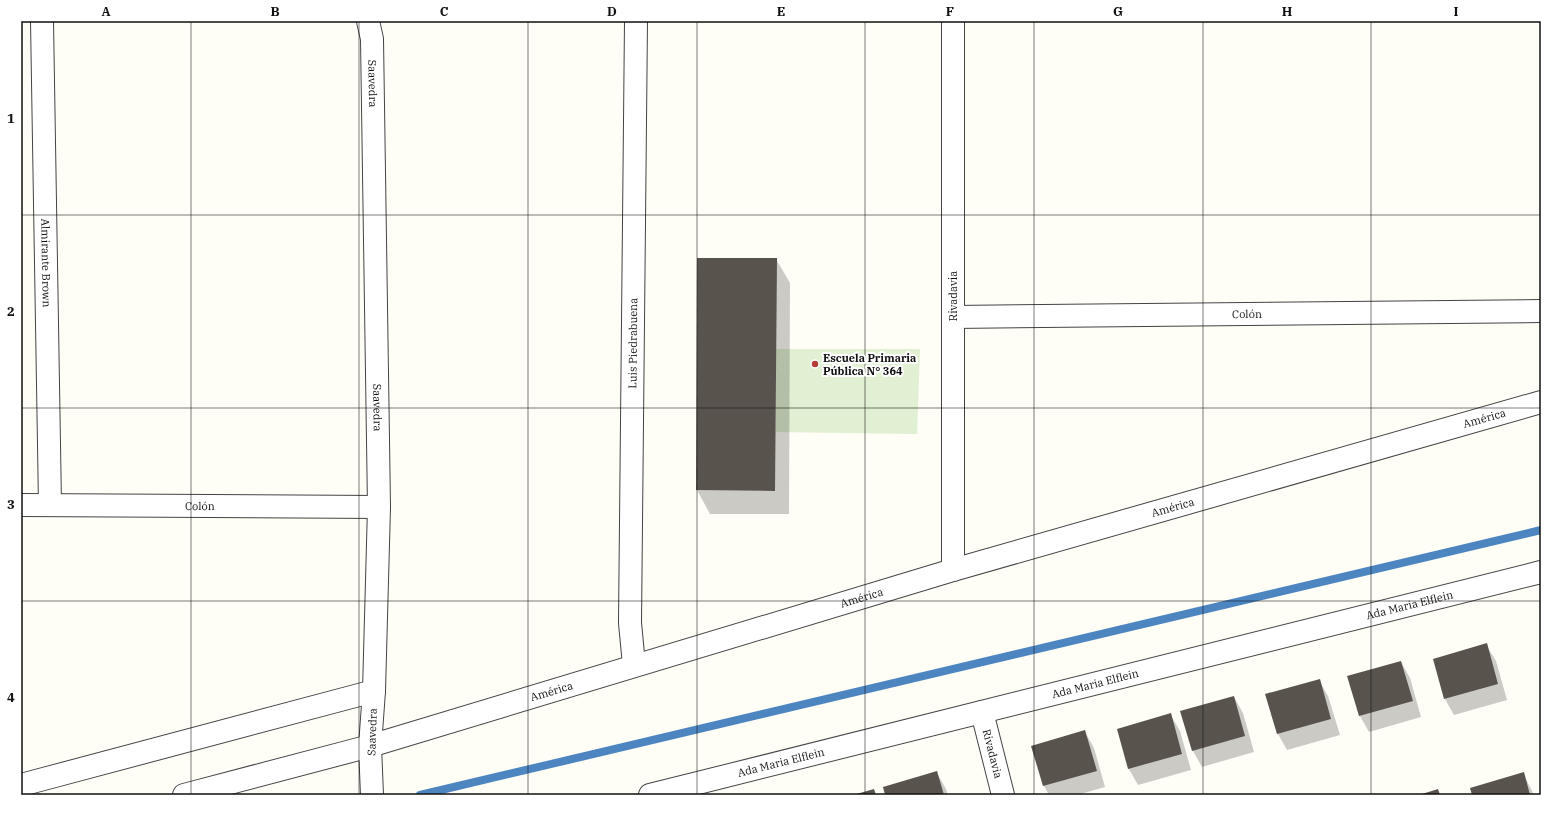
<svg xmlns="http://www.w3.org/2000/svg" width="1562" height="816" font-family="'IBM Plex Serif',serif">
<style>
.pitch{fill:#e1efd2}
.shadow{fill:#0003}
.lines{fill:none;stroke-linecap:round;stroke-linejoin:round}
.stream{stroke:#4d85c1;stroke-width:8}
.building{fill:#59534e}
.minor-casing{stroke:#444;stroke-width:24}
.minor{stroke:#fff;stroke-width:22}
.grid{fill:none;stroke:#111;stroke-width:1;stroke-opacity:0.55}
.poi-dot{fill:#b43f36;stroke:#fff;stroke-width:1.5}
.labels{text-anchor:middle;dominant-baseline:central;stroke-width:4;stroke-linejoin:round;paint-order:stroke}
.street-label{font-size:11px;fill:#111;stroke:#fff}
.poi-label{font-size:11px;font-weight:bold;fill:#111;stroke:#fff;text-anchor:start}
.neatline{fill:none;stroke:#111;stroke-width:1.5}
.grid-label{font-size:13px;text-anchor:middle;font-weight:bold;fill:#111}
</style>
<rect width="100%" height="100%" fill="#fefdf6"/>
<!-- pitch -->
<polygon class="pitch" points="776,349 920,349 917,434 776,432"/>
<!-- shadow -->
<g class="shadow">
<polygon points="776,259 790,283 789,514 710,514 697,490"/>
<polygon points="1486,645 1496,661 1507,700 1454,715 1445,699 1434,659"/>
<polygon points="1401,662 1410,678 1421,717 1369,732 1360,716 1348,677"/>
<polygon points="1319,680 1328,696 1340,735 1287,750 1278,734 1267,695"/>
<polygon points="1234,697 1243,713 1254,752 1202,767 1193,751 1181,712"/>
<polygon points="1170,714 1180,731 1191,770 1138,785 1129,769 1118,729"/>
<polygon points="1085,732 1094,748 1105,787 1077,795 1049,795 1044,786 1033,746"/>
<polygon points="937,773 946,789 948,795 886,795"/>
<polygon points="1523,773 1534,795 1473,795"/>
</g>
<g class="lines">
<!-- stream -->
<polyline class="stream" points="420,795 1541,530"/>
</g>
<!-- building -->
<g class="building">
<polygon points="697,258 777,258 775,491 696,490"/>
<polygon points="1487,643 1498,684 1444,699 1433,659"/>
<polygon points="1401,661 1413,701 1359,716 1347,676"/>
<polygon points="1320,679 1331,719 1277,734 1265,694"/>
<polygon points="1234,696 1245,736 1192,751 1180,711"/>
<polygon points="1171,713 1182,754 1128,769 1117,729"/>
<polygon points="1085,730 1097,771 1043,786 1031,746"/>
<polygon points="937,771 944,795 885,795 883,787"/>
<polygon points="1524,772 1530,795 1472,795 1470,788"/>
<polygon points="874,789 876,795 853,795"/>
<polygon points="1438,789 1440,795 1419,795"/>
</g>
<g class="lines">
<!-- minor casing -->
<g class="minor-casing">
<g id="minor">
<path id="s1" d="M42,21L50,505"/>
<path id="s2" d="M368,21L372,39L379,507L374,691L370,746L372,795"/>
<polyline points="953,21 953,570"/>
<path id="s3" d="M953,317L1541,311"/>
<path id="s4" d="M21,505L379,507"/>
<path id="s5" d="M634,665L630,623L636,21"/>
<path id="s6" d="M982,712L1003,795"/>
<polyline points="21,785 374,691"/>
<path id="s7" d="M184,795L370,746L953,570L1541,402"/>
<path id="s8" d="M650,795L1541,572"/>
</g>
</g>
<!-- minor -->
<use href="#minor" class="minor"/>
</g>
<!-- grid -->
<path class="grid" d="M191,21V795M359,21V795M528,21V795M697,21V795M865,21V795M1034,21V795M1203,21V795M1371,21V795M21,215H1541M21,408H1541M21,601H1541"/>
<!-- markers -->
<circle class="poi-dot" cx="815" cy="364" r="4"/>
<g class="labels">
<!-- street labels -->
<g class="street-label">
<text stroke="none"><textPath href="#s2" startOffset="63">Saavedra</textPath></text>
<text stroke="none"><textPath href="#s1" startOffset="242">Almirante Brown</textPath></text>
<text transform="translate(953 296) rotate(-90)">Rivadavia</text>
<text stroke="none"><textPath href="#s3" startOffset="294">Colón</textPath></text>
<text stroke="none"><textPath href="#s5" startOffset="322">Luis Piedrabuena</textPath></text>
<text stroke="none"><textPath href="#s2" startOffset="387">Saavedra</textPath></text>
<text stroke="none"><textPath href="#s7" startOffset="1354">América</textPath></text>
<text stroke="none"><textPath href="#s4" startOffset="179">Colón</textPath></text>
<text stroke="none"><textPath href="#s7" startOffset="1030">América</textPath></text>
<text stroke="none"><textPath href="#s7" startOffset="706">América</textPath></text>
<text stroke="none"><textPath href="#s8" startOffset="783">Ada Maria Elflein</textPath></text>
<text stroke="none"><textPath href="#s8" startOffset="459">Ada Maria Elflein</textPath></text>
<text stroke="none"><textPath href="#s7" startOffset="382">América</textPath></text>
<text transform="translate(372 732) rotate(-88)">Saavedra</text>
<text stroke="none"><textPath href="#s6" startOffset="43">Rivadavia</textPath></text>
<text stroke="none"><textPath href="#s8" startOffset="135">Ada Maria Elflein</textPath></text>
</g>
<!-- poi labels -->
<g class="poi-label">
<text x="823" y="358">Escuela Primaria<tspan x="823" dy="13">Pública N° 364</tspan></text>
</g>
</g>
<!-- border -->
<rect width="1562" height="816" fill="none" stroke="#ffffff" stroke-width="44"/>
<rect x="22" y="22" width="1518" height="772" class="neatline"/>
<g class="grid-label">
<text x="106" y="16">A</text>
<text x="275" y="16">B</text>
<text x="444" y="16">C</text>
<text x="612" y="16">D</text>
<text x="781" y="16">E</text>
<text x="950" y="16">F</text>
<text x="1118" y="16">G</text>
<text x="1287" y="16">H</text>
<text x="1456" y="16">I</text>
<text x="11" y="123">1</text>
<text x="11" y="316">2</text>
<text x="11" y="509">3</text>
<text x="11" y="702">4</text>
</g>
</svg>
